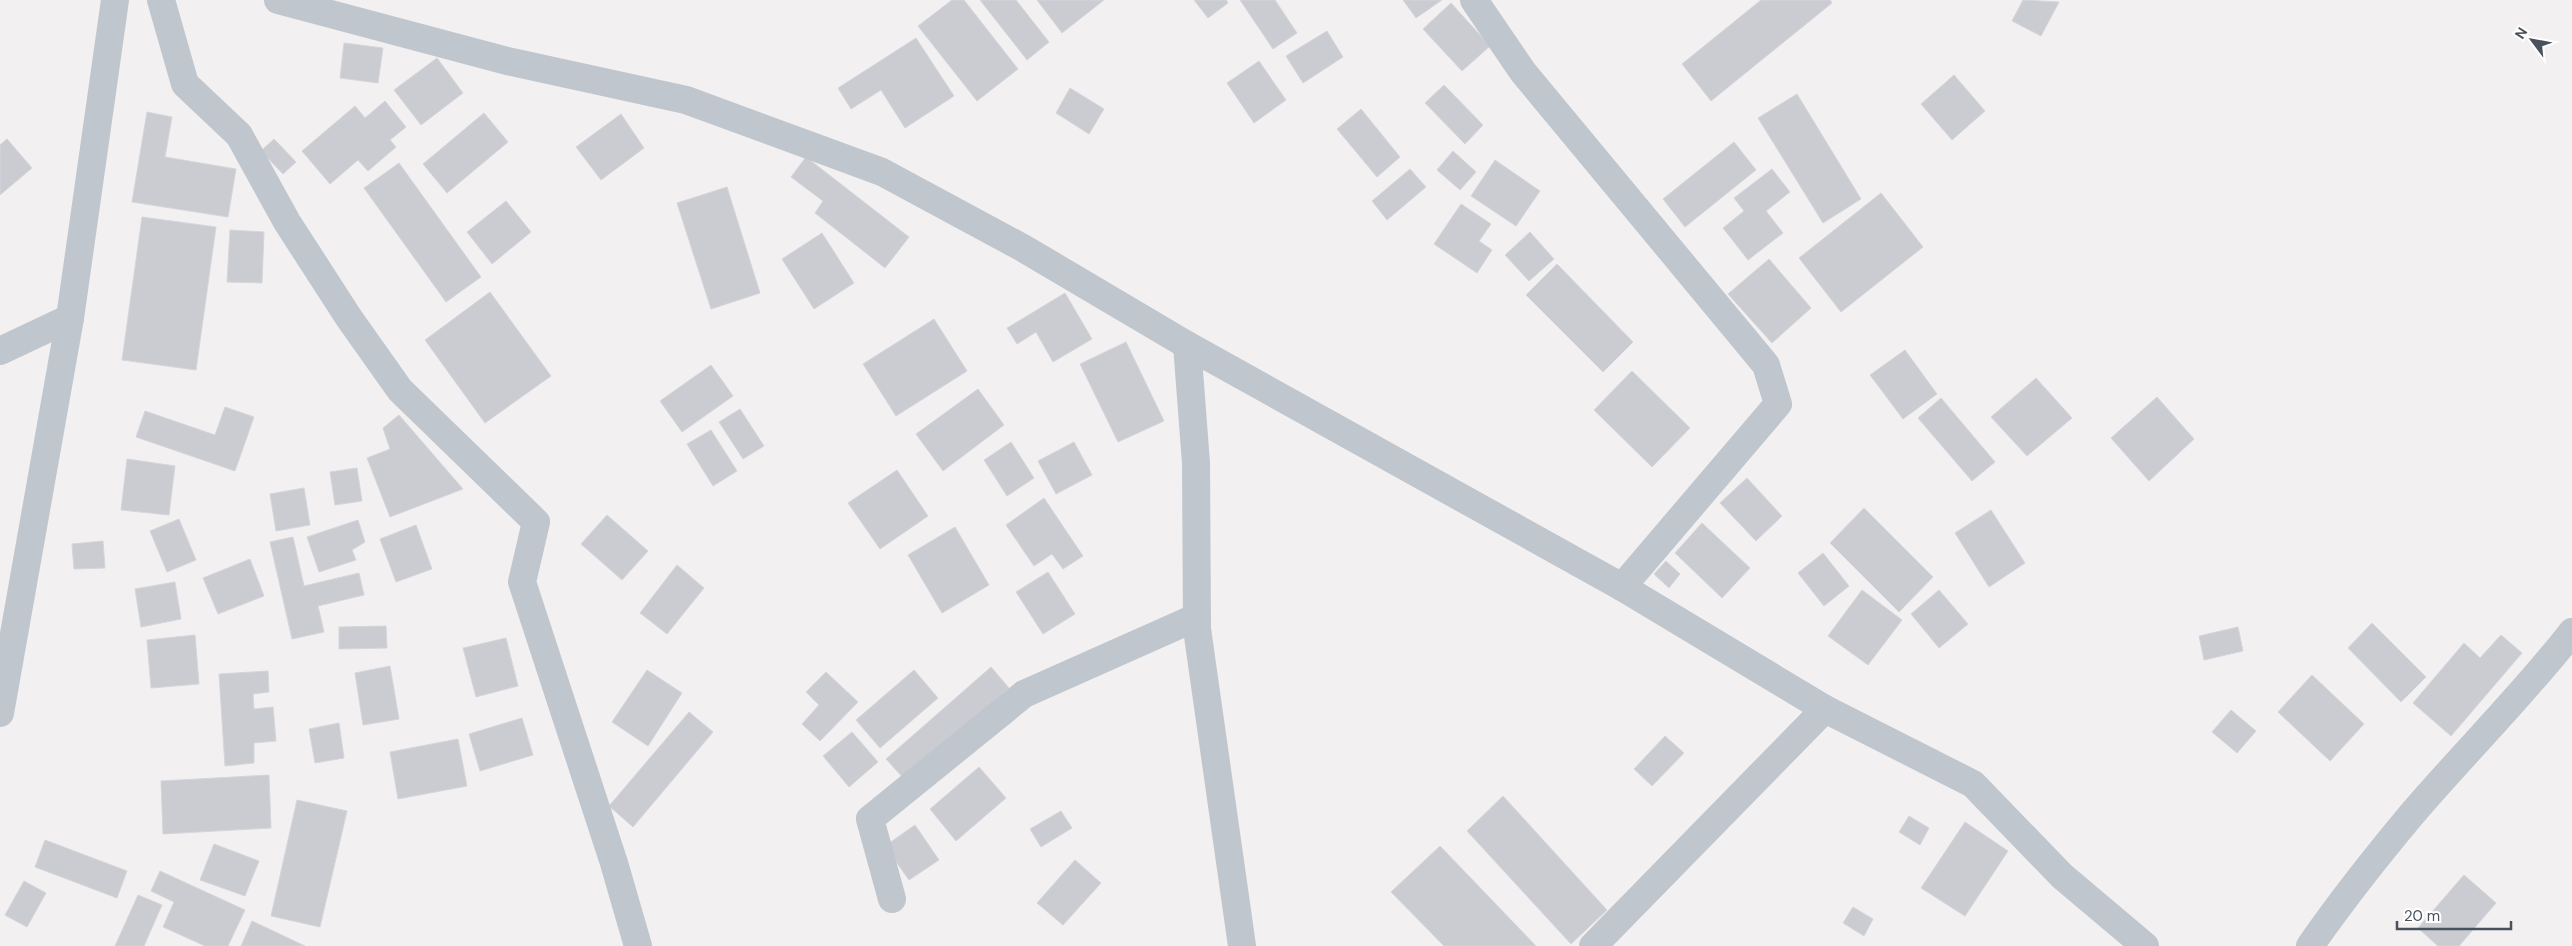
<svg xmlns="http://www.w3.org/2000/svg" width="2572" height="946" font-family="'DM Sans',sans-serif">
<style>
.building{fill:#caccd2;stroke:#d5d6db}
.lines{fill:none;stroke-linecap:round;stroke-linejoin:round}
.minor{stroke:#bfc6cd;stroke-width:28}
</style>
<rect width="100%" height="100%" fill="#f2f0f0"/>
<!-- building -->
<g class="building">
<polygon points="952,0 964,0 1018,69 977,101 918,26"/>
<polygon points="980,0 1016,0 1049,42 1027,60"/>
<polygon points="1037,0 1104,0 1062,33"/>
<polygon points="1194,0 1226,0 1228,3 1208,18"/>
<polygon points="1240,0 1275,0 1297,33 1273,49"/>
<polygon points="1403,0 1442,0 1416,18"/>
<polygon points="1761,0 1830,0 1832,3 1711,101 1682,64"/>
<polygon points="2023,0 2059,2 2041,36 2012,21"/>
<polygon points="1451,3 1490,46 1462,71 1423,29"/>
<polygon points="1327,31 1343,57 1303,83 1286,56"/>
<polygon points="916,38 954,96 905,128 881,90 851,109 838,88"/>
<polygon points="344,43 383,48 378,83 340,78"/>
<polygon points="437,58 463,93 421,125 394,90"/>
<polygon points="1259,61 1286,100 1254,123 1227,83"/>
<polygon points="1954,75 1985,111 1952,140 1921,104"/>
<polygon points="1444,85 1483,125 1465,144 1425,103"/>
<polygon points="1070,88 1104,109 1089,134 1056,113"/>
<polygon points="1797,94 1861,199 1823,223 1758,118"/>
<polygon points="385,101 406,127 390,140 396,147 368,171 358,160 330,184 302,151 355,106 365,118"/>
<polygon points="1361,109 1400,157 1377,177 1337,129"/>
<polygon points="147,112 172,117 165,157 236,169 228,217 132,202"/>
<polygon points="484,113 508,142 447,193 423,164"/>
<polygon points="621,114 644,148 601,180 576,147"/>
<polygon points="7,139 32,168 0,195 0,145"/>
<polygon points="274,139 296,162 283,174 261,151"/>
<polygon points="1734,142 1756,170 1685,227 1663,199"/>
<polygon points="1453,151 1476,172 1460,190 1437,170"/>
<polygon points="806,157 909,237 885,268 815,213 823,201 791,177"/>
<polygon points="1495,160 1540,191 1516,226 1471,196"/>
<polygon points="399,163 481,277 446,302 364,188"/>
<polygon points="1410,169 1426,187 1387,220 1372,201"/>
<polygon points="1772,169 1790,192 1766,211 1783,233 1748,260 1723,228 1744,211 1734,198"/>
<polygon points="727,187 760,293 711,309 677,203"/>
<polygon points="1881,193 1923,247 1841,312 1799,258"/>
<polygon points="506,201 531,232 492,264 467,232"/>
<polygon points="1461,204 1491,224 1479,241 1492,250 1477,273 1434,244"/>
<polygon points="142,217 216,227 196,370 122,360"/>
<polygon points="230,230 264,232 262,283 227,282"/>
<polygon points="1530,232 1554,259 1529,281 1505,255"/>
<polygon points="822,233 854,283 814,309 782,259"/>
<polygon points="1769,259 1811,308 1772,343 1728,294"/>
<polygon points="1557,264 1633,342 1603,372 1526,295"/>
<polygon points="490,292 551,376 485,423 425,340"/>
<polygon points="1065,293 1092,339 1053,362 1036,332 1017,344 1007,328"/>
<polygon points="934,319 967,371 896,416 863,364"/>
<polygon points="1126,342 1164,421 1118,442 1080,364"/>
<polygon points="1905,350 1937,394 1903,419 1870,375"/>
<polygon points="711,365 733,396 682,432 660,401"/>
<polygon points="1632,371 1690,428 1652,467 1594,410"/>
<polygon points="2036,378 2072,418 2027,456 1991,417"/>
<polygon points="978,389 1004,425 943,471 916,434"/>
<polygon points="2157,397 2194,439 2149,481 2111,438"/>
<polygon points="1941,398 1995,462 1972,481 1918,418"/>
<polygon points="225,407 254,417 235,471 136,437 145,411 215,435"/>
<polygon points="740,409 764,446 743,459 719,422"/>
<polygon points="399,415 463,489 390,517 367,458 390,449 383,428"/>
<polygon points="711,430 737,471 713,486 687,444"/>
<polygon points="1011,442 1034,478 1007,496 984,460"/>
<polygon points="1074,442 1092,475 1056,494 1038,461"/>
<polygon points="127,459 175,466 169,515 121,510"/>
<polygon points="357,468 362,501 335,505 330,472"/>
<polygon points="897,470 928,516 880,549 848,503"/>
<polygon points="1747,478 1782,516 1756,541 1720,503"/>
<polygon points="304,488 310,525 276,531 270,494"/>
<polygon points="1044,498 1083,556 1063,569 1052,554 1034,566 1006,525"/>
<polygon points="1864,508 1933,577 1899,612 1830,543"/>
<polygon points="1991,510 2025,563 1989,587 1955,533"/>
<polygon points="607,515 648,551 622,580 581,544"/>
<polygon points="179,519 196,560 167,572 150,531"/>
<polygon points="358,520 365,542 352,550 356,560 319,572 307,537"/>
<polygon points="1702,523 1750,568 1722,598 1675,553"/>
<polygon points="416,525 432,569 396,582 380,539"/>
<polygon points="955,527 989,585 942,613 908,555"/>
<polygon points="293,537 304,586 359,573 364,595 318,606 324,632 292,639 270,542"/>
<polygon points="103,541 105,568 74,569 72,544"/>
<polygon points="1823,553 1849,586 1824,606 1798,573"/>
<polygon points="250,559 264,596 218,614 203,578"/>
<polygon points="1666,561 1680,574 1669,588 1654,574"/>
<polygon points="677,565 704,588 667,634 640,613"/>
<polygon points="1048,572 1075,614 1043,634 1016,592"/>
<polygon points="175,582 181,619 141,627 135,589"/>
<polygon points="1862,590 1902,620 1868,665 1828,636"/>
<polygon points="1939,590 1968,624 1939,648 1911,614"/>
<polygon points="2372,623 2426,677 2401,702 2348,648"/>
<polygon points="386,626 387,648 339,649 339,627"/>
<polygon points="2238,627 2243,651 2204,660 2199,636"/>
<polygon points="195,635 199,684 151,688 147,640"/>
<polygon points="2501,635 2522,653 2451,736 2413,703 2464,643 2480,658"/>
<polygon points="506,638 518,686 476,697 463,648"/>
<polygon points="390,666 399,719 363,725 355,673"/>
<polygon points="991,667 1009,688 905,780 886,759"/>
<polygon points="647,670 682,693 648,746 612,722"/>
<polygon points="914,670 938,698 880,748 856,720"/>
<polygon points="268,671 269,692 253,694 254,709 273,707 276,741 254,743 254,763 225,766 219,674"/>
<polygon points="826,672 858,702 820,741 802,724 819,705 806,692"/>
<polygon points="2312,675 2364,724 2330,761 2278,712"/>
<polygon points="2231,710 2256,731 2237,753 2212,732"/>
<polygon points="689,712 713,732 633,827 609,806"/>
<polygon points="522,718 533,755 480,771 469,734"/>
<polygon points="339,723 344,758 315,763 309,729"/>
<polygon points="852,732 878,762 849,787 823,756"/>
<polygon points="1665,736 1684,753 1652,786 1634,769"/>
<polygon points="458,739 467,786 398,799 390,752"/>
<polygon points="979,767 1006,798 956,841 930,809"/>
<polygon points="269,775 271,828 163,834 161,781"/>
<polygon points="1503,796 1607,910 1571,944 1467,831"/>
<polygon points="297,800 347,811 320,927 271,916"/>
<polygon points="1061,811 1072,828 1041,847 1030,829"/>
<polygon points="1909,816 1929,828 1920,845 1899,832"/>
<polygon points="1965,822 2008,851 1965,916 1921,888"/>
<polygon points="915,825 939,860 909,880 885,846"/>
<polygon points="45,840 127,871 117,898 35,867"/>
<polygon points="214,844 259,861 245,896 200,880"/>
<polygon points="1440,846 1536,946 1444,946 1391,892"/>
<polygon points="1075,860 1101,883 1063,925 1037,903"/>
<polygon points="160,871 245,910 228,946 205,946 163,927 174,902 151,891"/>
<polygon points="2464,875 2496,903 2459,946 2438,946 2418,928"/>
<polygon points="24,881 46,893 27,927 5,915"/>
<polygon points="138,895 162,905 144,946 115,946"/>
<polygon points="1853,907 1873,919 1864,936 1843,923"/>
<polygon points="252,921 305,946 241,946"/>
</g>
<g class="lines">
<!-- minor -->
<g class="minor">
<polyline points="161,0 185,84 239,135 287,222 349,318 400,390 536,522 522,582 614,863 638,946"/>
<polyline points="278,0 507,61 686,100 882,172 1023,248 1187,345 1622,587 1825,709 1973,784 2062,876 2145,946"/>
<polyline points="1474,0 1523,72 1766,365 1778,404 1622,587"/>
<polyline points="1187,345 1196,463 1197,629 1242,946"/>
<polyline points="0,351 70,318"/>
<polyline points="0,713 70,318 115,0"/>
<polyline points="892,899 870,819 1024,694 1197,617"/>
<polyline points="1593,946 1825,709"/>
<path d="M2310,946C2342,900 2376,857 2412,814C2465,752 2522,696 2572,632"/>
</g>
</g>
<!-- north arrow -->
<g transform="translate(2532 40) rotate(302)" stroke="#ffffff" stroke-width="4" paint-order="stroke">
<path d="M0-4L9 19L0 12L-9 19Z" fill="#49515c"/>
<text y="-8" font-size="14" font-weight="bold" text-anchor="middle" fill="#49515c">N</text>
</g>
<!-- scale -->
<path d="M2397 921v8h114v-8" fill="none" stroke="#49515c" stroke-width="2.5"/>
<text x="2404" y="921" font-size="15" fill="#49515c" stroke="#ffffff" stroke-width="4" paint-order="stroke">20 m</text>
</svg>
